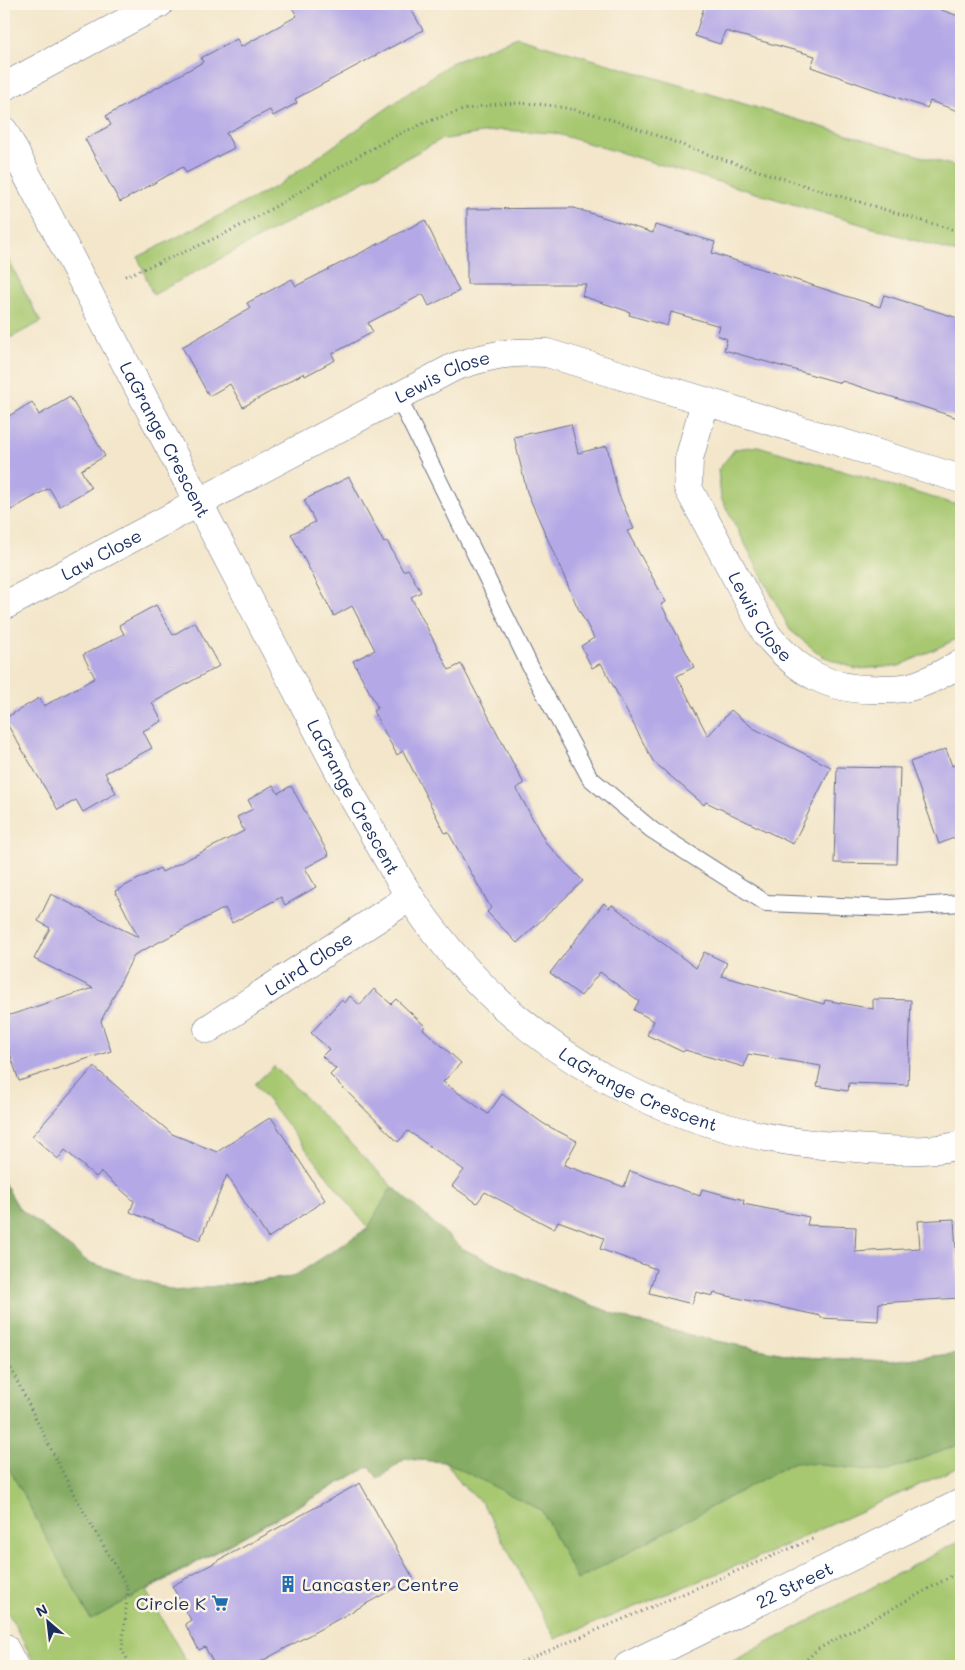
<svg xmlns="http://www.w3.org/2000/svg" width="965" height="1670" font-family="Mali,sans-serif">
<style>
.green{fill:#a7c871;stroke:#617c68}
.forest{fill:#85ac63;stroke:#506e60}
.building{fill:#b4a8e6}
.lines{fill:none;stroke-linecap:round;stroke-linejoin:round}
.lane-casing{stroke:#676f84;stroke-width:18}
.street-casing{stroke:#676f84;stroke-width:29}
.secondary-casing{stroke:#676f84;stroke-width:29}
.path{stroke:#676f84;stroke-width:3;stroke-dasharray:1 4;stroke-linecap:butt}
.lane{stroke:#fff;stroke-width:16}
.street{stroke:#fff;stroke-width:28}
.secondary{stroke:#fff;stroke-width:28}
.labels{text-anchor:middle;dominant-baseline:central;stroke-width:5;stroke-linejoin:round;paint-order:stroke}
.street-label{font-size:18px;fill:#1b2f5e;stroke:#fcf5e5}
.poi-label{font-size:18px;fill:#1b2f5e;stroke:#fcf5e5;text-anchor:start}
</style>
<rect width="100%" height="100%" fill="#fcf5e5"/>
<filter id="ink" filterUnits="userSpaceOnUse"><feTurbulence type="fractalNoise" baseFrequency=".02" numOctaves="2"/><feDisplacementMap in="SourceGraphic" scale="10" xChannelSelector="R" yChannelSelector="G"/><feConvolveMatrix kernelMatrix="1 2 1 2 8 2 1 2 1" color-interpolation-filters="sRGB"/></filter>
<filter id="wash" filterUnits="userSpaceOnUse"><feTurbulence type="fractalNoise" baseFrequency=".0096" numOctaves="4" result="noise"/><feDisplacementMap in="SourceGraphic" scale="20" xChannelSelector="R" yChannelSelector="G"/><feGaussianBlur stdDeviation="1.12" result="paint"/><feColorMatrix in="noise" values="0 0 0 0 0 0 0 0 0 0 0 0 0 0 0 0 0 1.4 0 .05"/><feComposite in="paint" operator="in"/></filter>
<g filter="url(#wash)">
<rect width="100%" height="100%" fill="#f3e6ca"/>
<!-- green -->
<g class="green">
<polygon points="517,37 961,168 961,254 554,133 500,130 440,140 153,295 138,257 277,186 451,63"/>
<polygon points="4,252 41,322 4,341"/>
<polygon points="758,446 961,506 961,637 899,666 856,669 822,656 790,630 721,498 718,470 735,449"/>
<polygon points="274,1066 392,1186 463,1249 540,1285 633,1321 711,1340 800,1357 890,1361 961,1353 961,1466 768,1553 555,1639 483,1504 462,1485 446,1462 405,1459 378,1479 370,1466 146,1591 189,1666 36,1666 4,1605 4,1183 19,1208 88,1262 175,1291 293,1277 368,1228 255,1084"/>
<polygon points="961,1540 961,1666 724,1666"/>
</g>
<!-- forest -->
<polygon class="forest" points="4,1183 19,1208 88,1262 175,1291 293,1277 368,1228 392,1186 463,1249 540,1285 633,1321 711,1340 800,1357 890,1361 961,1353 961,1444 886,1472 794,1462 577,1580 542,1511 446,1462 405,1459 378,1479 370,1466 91,1620 4,1459"/>
<g id="blocks">
<!-- building -->
<g class="building">
<polygon points="290,4 408,4 423,30 295,99 297,103 273,116 270,110 226,133 234,148 186,173 183,167 120,202 85,139 111,125 106,116 203,62 201,58 237,39 241,47 297,16"/>
<polygon points="705,4 925,4 961,17 961,112 930,101 927,108 811,67 815,56 725,31 720,44 695,36"/>
<polygon points="574,208 653,233 655,225 715,242 712,253 880,307 884,295 961,319 961,419 842,381 841,383 724,350 727,339 717,335 720,326 671,312 667,326 629,315 630,312 582,296 586,284 467,284 467,209"/>
<polygon points="425,220 459,291 429,306 423,294 368,323 373,332 332,354 335,360 305,376 304,373 243,407 230,384 209,396 182,347 250,308 247,303 292,279 296,286"/>
<polygon points="70,397 105,456 81,470 91,488 60,506 49,488 4,514 4,419 32,402 39,415"/>
<polygon points="571,424 578,453 607,446 618,493 634,529 627,531 666,602 661,604 694,667 677,676 708,736 731,710 753,728 831,767 793,844 706,802 704,805 653,761 601,663 592,668 581,646 594,638 577,606 527,492 514,437"/>
<polygon points="349,477 384,543 387,541 403,571 408,569 421,592 411,597 449,670 461,664 524,784 516,788 546,843 583,881 517,943 487,912 491,908 448,832 445,833 403,751 397,755 373,711 378,708 353,661 375,650 352,606 334,616 291,534 315,522 304,500"/>
<polygon points="156,605 173,635 195,622 219,666 152,703 162,721 143,731 152,748 105,773 116,793 83,812 76,800 58,810 4,719 39,698 44,706 95,678 83,655 124,634 119,625"/>
<polygon points="946,749 952,766 961,762 961,835 939,844 910,762"/>
<polygon points="837,767 900,768 897,864 834,863"/>
<polygon points="273,785 278,793 291,786 329,855 305,868 316,887 285,905 281,897 232,923 225,908 134,955 101,1021 111,1051 19,1081 4,1035 4,1017 93,988 34,959 50,928 38,921 51,894 138,937 115,891 160,868 162,872 244,831 237,817 253,809 248,800"/>
<polygon points="604,903 609,908 612,905 696,968 704,952 727,963 721,976 824,1004 825,1000 873,1009 873,999 911,1000 908,1085 849,1083 848,1091 817,1086 821,1066 748,1054 744,1067 685,1050 683,1052 647,1035 654,1021 634,1010 639,1001 600,972 581,996 550,973"/>
<polygon points="374,989 391,1004 396,999 425,1026 423,1029 461,1063 443,1082 488,1114 502,1094 544,1124 577,1141 564,1165 624,1187 630,1171 700,1196 702,1189 744,1200 743,1204 809,1217 807,1225 856,1227 855,1252 920,1248 918,1221 954,1219 959,1298 879,1303 878,1321 821,1318 821,1316 714,1293 713,1296 696,1292 692,1304 649,1293 656,1269 600,1249 604,1238 558,1221 554,1229 485,1192 477,1203 452,1186 464,1170 408,1131 398,1142 330,1075 336,1069 322,1056 329,1049 311,1033 341,1000 345,1003 350,996 360,1005"/>
<polygon points="94,1067 172,1134 217,1152 271,1117 325,1200 268,1238 227,1175 200,1240 130,1212 134,1201 101,1172 96,1177 65,1150 58,1159 32,1136"/>
<polygon points="360,1483 413,1578 253,1666 215,1666 205,1647 199,1650 185,1624 191,1620 172,1586"/>
</g>
</g>
</g>
<g filter="url(#ink)">
<use href="#blocks" fill-opacity="0" stroke="#676f84" stroke-width="1"/>
<g class="lines">
<!-- lane casing -->
<g class="lane-casing">
<polyline id="lane" points="398,397 534,674 590,778 652,830 766,903 890,908 961,903"/>
</g>
<!-- street casing -->
<g class="street-casing">
<g id="street">
<polyline points="4,87 159,4"/>
<path id="s1" d="M4,131L352,796C379,842 402,890 435,932C527,1053 670,1131 822,1145C862,1149 922,1155 961,1145"/>
<path id="s2" d="M705,402L689,459L688,488L767,635C799,673 831,692 882,689C893,689 906,689 916,685C932,680 947,671 961,663"/>
<path id="s3" d="M4,606L454,367C490,355 509,351 547,353L961,479"/>
<path id="s4" d="M208,1029L410,897"/>
</g>
</g>
<!-- secondary casing -->
<g class="secondary-casing">
<g id="secondary">
<polyline points="4,1647 14,1666"/>
<path id="s5" d="M628,1666L961,1503"/>
</g>
</g>
<!-- path -->
<g class="path">
<path d="M125,276C173,257 220,238 264,213C324,179 381,136 447,115C544,82 625,126 716,157C797,184 879,208 961,232"/>
<polyline points="4,1355 73,1493 128,1588 122,1650 131,1666"/>
<polyline points="512,1666 815,1538"/>
<polyline points="800,1666 818,1649 961,1571"/>
</g>
<!-- lane -->
<use href="#lane" class="lane"/>
<!-- street -->
<use href="#street" class="street"/>
<!-- secondary -->
<use href="#secondary" class="secondary"/>
</g>
</g>
<!-- icons -->
<defs>
<g id="building-bare" transform="scale(1.35)"><path d="M-4-6H4V6H1V3H-1V6H-4ZM-2.5-4.3h1.7v1.8h-1.7ZM.8-4.3h1.7v1.8H.8ZM-2.5-1h1.7V.8h-1.7ZM.8-1h1.7V.8H.8Z" fill="#1f6fb2" stroke="#fcf5e5" stroke-width="2.5" paint-order="stroke"/></g>
<g id="supermarket-bare" transform="scale(1.35)"><path d="M-6-5.5h2.5l.6 2H6L4.5 2H-2.5L-4.4-4H-6ZM-1.5 3.2a1.3 1.3 0 1 0 .1 0ZM3 3.2a1.3 1.3 0 1 0 .1 0Z" fill="#1f6fb2" stroke="#fcf5e5" stroke-width="2.5" paint-order="stroke"/></g>
</defs>
<g fill-rule="evenodd">
<use href="#building-bare" x="288" y="1584"/>
<use href="#supermarket-bare" x="220" y="1603"/>
</g>
<g class="labels">
<!-- street labels -->
<g class="street-label">
<text stroke="none"><textPath href="#s3" startOffset="495">Lewis Close</textPath></text>
<text stroke="none"><textPath href="#s1" startOffset="348">LaGrange Crescent</textPath></text>
<text stroke="none"><textPath href="#s3" startOffset="110">Law Close</textPath></text>
<text stroke="none"><textPath href="#s2" startOffset="236">Lewis Close</textPath></text>
<text stroke="none"><textPath href="#s1" startOffset="752">LaGrange Crescent</textPath></text>
<text stroke="none"><textPath href="#s4" startOffset="120">Laird Close</textPath></text>
<text stroke="none"><textPath href="#s1" startOffset="1171">LaGrange Crescent</textPath></text>
<text stroke="none"><textPath href="#s5" startOffset="185">22 Street</textPath></text>
</g>
<!-- poi labels -->
<g class="poi-label">
<text x="302" y="1584">Lancaster Centre</text>
<text x="206" y="1603" text-anchor="end">Circle K</text>
</g>
</g>
<!-- margin -->
<rect width="965" height="1670" fill="none" stroke="#fcf5e5" stroke-width="20"/>
<!-- north arrow -->
<g transform="translate(48 1622) rotate(332)" stroke="#fcf5e5" stroke-width="4" paint-order="stroke">
<path d="M0-4L9 19L0 12L-9 19Z" fill="#1b2f5e"/>
<text y="-8" font-size="14" font-weight="bold" text-anchor="middle" fill="#1b2f5e">N</text>
</g>
</svg>
